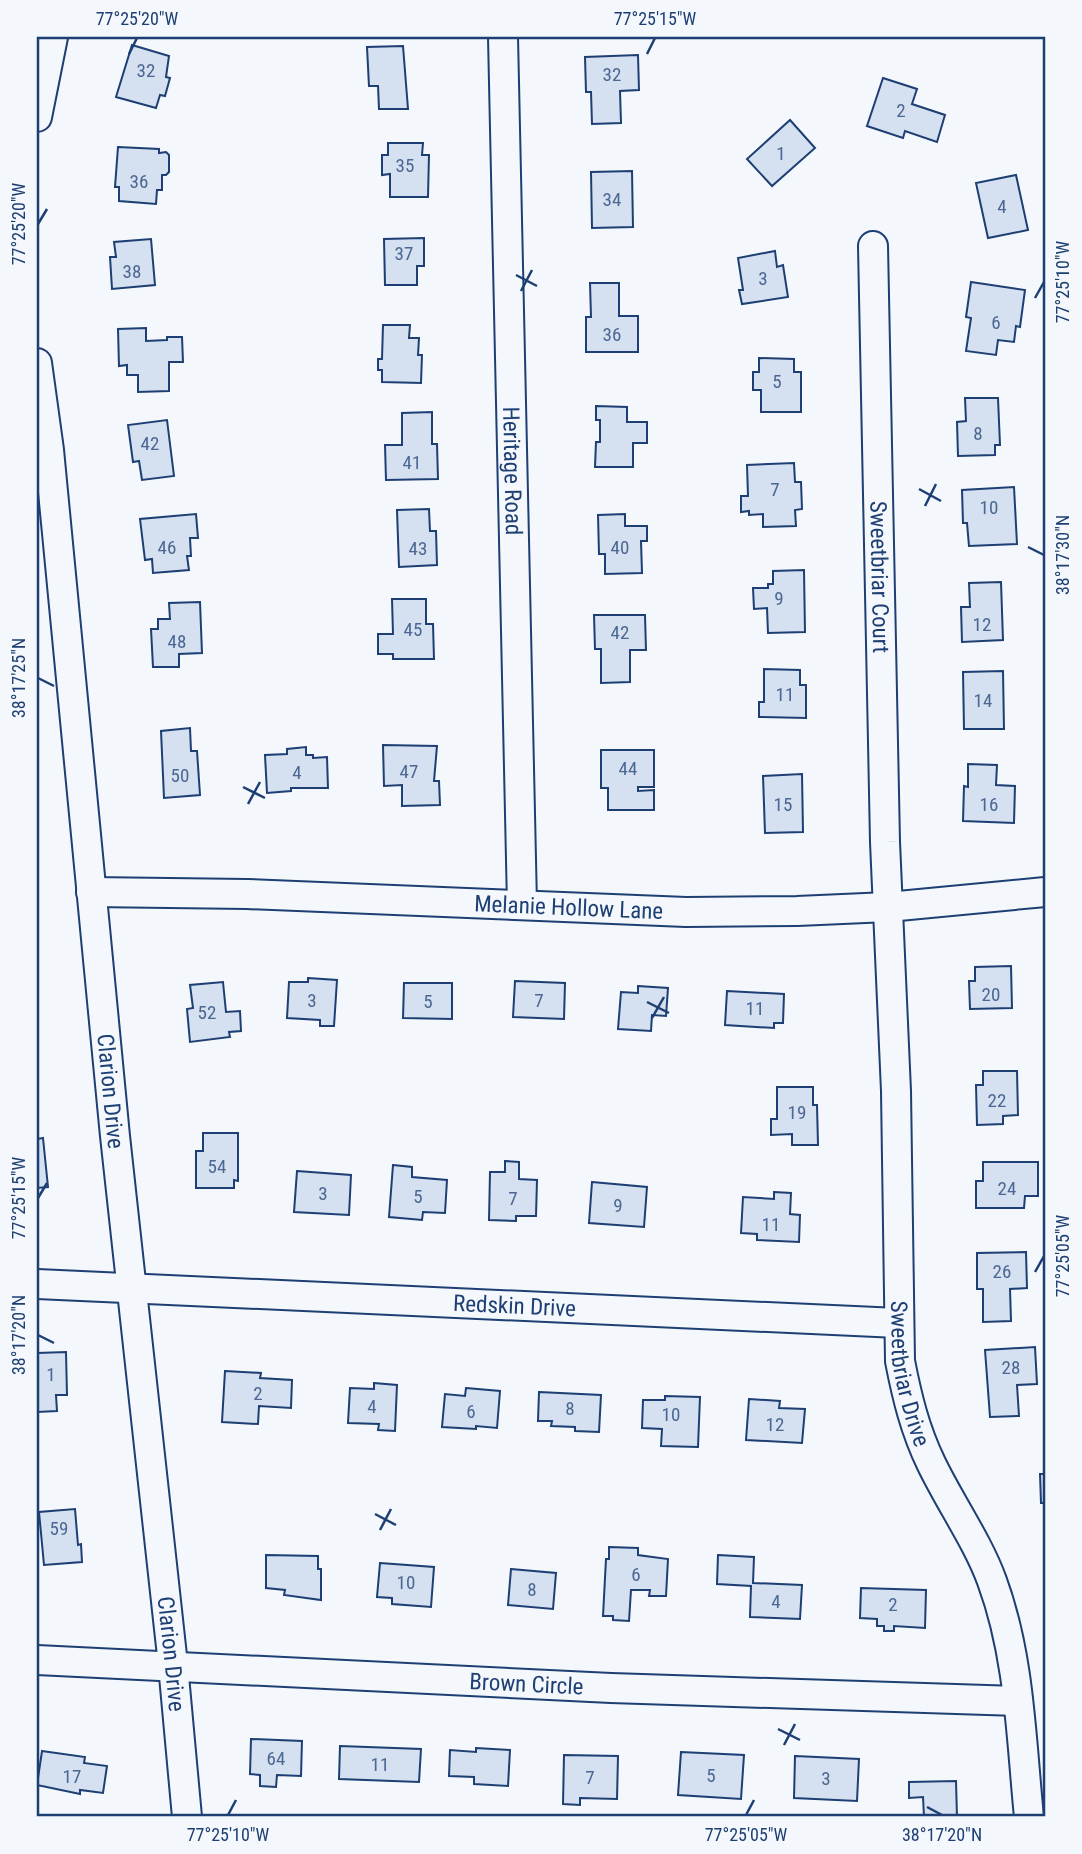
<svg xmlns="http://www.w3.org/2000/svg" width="1082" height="1854" font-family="'Roboto Condensed',sans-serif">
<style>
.building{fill:#d5e0f0;stroke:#1d3f73;stroke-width:2}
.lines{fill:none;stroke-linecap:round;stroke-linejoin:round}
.minor-casing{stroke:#1d3f73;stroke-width:32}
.minor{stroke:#f4f7fb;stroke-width:28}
.ticks{fill:none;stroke:#1d3f73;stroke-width:2.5}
.labels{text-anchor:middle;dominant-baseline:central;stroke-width:5;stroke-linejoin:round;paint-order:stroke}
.number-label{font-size:19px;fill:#4b6792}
.street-label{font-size:23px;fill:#1d3f73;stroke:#f4f7fb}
.neatline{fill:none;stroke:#1d3f73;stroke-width:2.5}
.ticks-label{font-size:18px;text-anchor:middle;fill:#1d3f73}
</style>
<rect width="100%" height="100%" fill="#f4f7fb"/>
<!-- building -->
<g class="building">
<polygon points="132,45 169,56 166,77 170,78 165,96 160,95 156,108 116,97"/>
<polygon points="403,46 408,109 379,109 378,86 369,86 367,47"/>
<polygon points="638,55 639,90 620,91 621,123 592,124 591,92 586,92 585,57"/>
<polygon points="883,78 917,89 912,104 945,115 937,142 905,131 903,138 867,126"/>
<polygon points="790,120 815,148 772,186 747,159"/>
<polygon points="388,143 423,143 422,155 429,155 428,197 390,197 390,174 382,175 382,155 388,155"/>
<polygon points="118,147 159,149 159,153 166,152 169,155 169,172 166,175 162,175 162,190 157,190 156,204 119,201 119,187 115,187"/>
<polygon points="632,171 633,227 592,228 591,172"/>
<polygon points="1016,175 1028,230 988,238 976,183"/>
<polygon points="424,238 424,266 417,266 417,285 385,285 384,239"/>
<polygon points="151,239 155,285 112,289 110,257 116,257 114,242"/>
<polygon points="775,251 777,267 783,265 788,297 742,304 739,290 743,290 738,258"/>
<polygon points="971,282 1025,290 1020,327 1016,326 1014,342 998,340 996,355 966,351 971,318 966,317"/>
<polygon points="590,283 619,283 619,316 638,316 638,352 586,352 586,317 591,317"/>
<polygon points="383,325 410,325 409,338 419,338 418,355 422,355 421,383 382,382 382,370 378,370 378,359 382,359"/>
<polygon points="146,328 146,341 167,340 167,337 182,337 183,362 169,362 169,391 138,392 138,375 127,375 127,365 119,366 118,329"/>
<polygon points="759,358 794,359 794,372 801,372 801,412 761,412 761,390 753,390 753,372 759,372"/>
<polygon points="965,398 998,398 1000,445 995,445 995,455 958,456 957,422 966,421"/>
<polygon points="596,406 627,407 627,422 647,422 647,443 633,443 633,467 595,467 596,442 600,442 600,420 596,420"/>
<polygon points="432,412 432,444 437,444 438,479 386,480 385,445 402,445 402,413"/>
<polygon points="167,420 174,476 142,480 139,461 133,462 128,425"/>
<polygon points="794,463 795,482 801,482 802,509 795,510 796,526 763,527 763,514 749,515 749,511 741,512 741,496 748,496 747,465"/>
<polygon points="1014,487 1017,544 969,546 967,523 963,523 962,490"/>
<polygon points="429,509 430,531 436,531 437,565 399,567 397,510"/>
<polygon points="196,514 198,538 190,538 191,556 187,556 189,570 153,573 152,559 145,560 140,519"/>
<polygon points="625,514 625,526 647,526 647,541 641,541 642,573 605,574 605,554 599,554 598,515"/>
<polygon points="804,570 805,632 768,633 767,608 754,609 753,588 768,588 768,584 773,584 773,571"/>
<polygon points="1001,582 1003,640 962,642 961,607 970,607 969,583"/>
<polygon points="392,599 426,599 426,624 433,624 434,659 393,659 393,654 378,654 378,634 393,634"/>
<polygon points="200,602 202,653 179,654 179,667 153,667 151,629 158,629 158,619 170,619 169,603"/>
<polygon points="594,615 645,615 646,650 630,650 630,682 601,683 601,649 595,649"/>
<polygon points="764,669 800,670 800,685 806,685 806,718 759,717 759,702 764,702"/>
<polygon points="1003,671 1004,729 964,729 963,672"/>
<polygon points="190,728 191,751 197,751 200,795 164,798 161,731"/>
<polygon points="383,745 437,746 434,781 439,781 440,805 402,806 402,785 384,786"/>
<polygon points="306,747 306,755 313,755 313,758 327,757 328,788 291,788 291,791 267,793 265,755 287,754 287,749"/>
<polygon points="601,750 654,750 654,787 638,787 638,791 654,790 654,810 608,810 608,788 601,788"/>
<polygon points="968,764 997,765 996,785 1015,786 1014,823 963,821 964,786 968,787"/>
<polygon points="802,774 803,832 765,833 763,776"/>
<polygon points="1011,966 1012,1008 970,1009 969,981 975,981 975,967"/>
<polygon points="308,978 337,980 334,1026 320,1026 320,1020 287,1018 289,982 308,982"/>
<polygon points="515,981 565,983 564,1019 513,1017"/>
<polygon points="223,982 226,1012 240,1011 241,1031 229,1032 230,1037 190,1042 187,1009 193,1008 190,985"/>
<polygon points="404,983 452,983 452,1019 403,1018"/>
<polygon points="638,986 668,988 666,1016 652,1015 651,1031 618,1029 621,992 638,993"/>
<polygon points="727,991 784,994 783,1023 774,1023 774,1028 725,1025"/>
<polygon points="983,1071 1017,1071 1018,1115 1003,1116 1003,1124 977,1125 976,1085 983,1085"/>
<polygon points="777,1087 813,1087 813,1105 817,1105 818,1145 792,1145 792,1134 771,1135 771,1119 777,1119"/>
<polygon points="203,1133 238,1133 238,1181 234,1180 234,1188 196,1188 196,1151 203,1151"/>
<polygon points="43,1138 48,1187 37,1188 37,1139"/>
<polygon points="505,1161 519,1162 519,1179 537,1180 536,1216 516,1216 516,1221 489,1220 490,1172 505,1172"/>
<polygon points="983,1162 1038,1162 1038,1196 1025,1196 1024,1208 976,1208 976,1181 983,1181"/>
<polygon points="393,1165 412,1167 412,1177 447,1180 445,1213 423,1212 422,1220 389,1217"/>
<polygon points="297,1171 351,1175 349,1215 294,1212"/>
<polygon points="592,1182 647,1187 644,1227 589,1223"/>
<polygon points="774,1192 791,1193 790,1214 800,1215 799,1242 757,1240 757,1234 741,1233 743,1197 774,1199"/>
<polygon points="1026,1252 1027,1288 1010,1289 1011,1321 983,1322 983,1289 977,1289 977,1253"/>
<polygon points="1035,1347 1037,1384 1017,1385 1019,1416 990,1417 985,1350"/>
<polygon points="66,1352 67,1395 56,1395 57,1411 37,1412 37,1353"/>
<polygon points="225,1371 261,1373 260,1378 292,1380 291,1408 259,1406 258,1424 222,1422"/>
<polygon points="374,1383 397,1385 395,1431 378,1430 379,1424 348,1423 350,1388 374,1389"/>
<polygon points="466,1388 500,1391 497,1428 476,1426 476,1429 442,1427 445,1394 465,1396"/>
<polygon points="539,1392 601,1395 599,1432 575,1431 575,1427 551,1426 552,1421 538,1421"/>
<polygon points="665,1396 700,1397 698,1447 661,1446 662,1429 642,1428 643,1400 665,1400"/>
<polygon points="749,1399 780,1401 779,1408 805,1409 802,1443 746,1440"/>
<polygon points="1040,1474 1045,1474 1045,1503 1041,1503"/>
<polygon points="75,1509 78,1545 81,1544 82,1562 44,1565 39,1512"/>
<polygon points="609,1547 638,1548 638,1555 668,1559 666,1596 649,1596 650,1590 631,1590 629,1621 613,1620 613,1616 603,1616 606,1559 609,1559"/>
<polygon points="266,1555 318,1556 318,1569 321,1569 321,1600 284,1595 285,1590 266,1588"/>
<polygon points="718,1555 754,1557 753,1583 802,1585 800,1619 750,1617 751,1586 717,1584"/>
<polygon points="380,1563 434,1567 431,1607 392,1604 392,1598 377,1597"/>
<polygon points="511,1569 556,1573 553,1609 508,1605"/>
<polygon points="861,1588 926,1590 925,1628 894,1626 894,1631 884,1631 884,1626 877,1626 877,1619 860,1618"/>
<polygon points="251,1739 302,1741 301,1776 277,1775 276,1787 260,1786 260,1775 250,1774"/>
<polygon points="340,1746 421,1749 419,1782 339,1779"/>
<polygon points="476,1748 510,1750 508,1786 474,1784 474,1777 449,1776 450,1750 476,1752"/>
<polygon points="42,1751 85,1757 84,1763 107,1766 103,1793 80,1790 80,1794 37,1785"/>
<polygon points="681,1752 744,1755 741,1799 678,1795"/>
<polygon points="564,1755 618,1756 617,1799 580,1798 580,1805 563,1804"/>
<polygon points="795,1756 859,1759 857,1801 794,1798"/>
<polygon points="956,1781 957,1817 924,1817 923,1797 909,1798 909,1782"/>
</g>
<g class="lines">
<!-- minor casing -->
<g class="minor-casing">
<g id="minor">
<path id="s1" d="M503,37L522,905"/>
<polyline points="37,117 53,37"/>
<path id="s2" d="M873,246L885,842L896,1091L900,1361C907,1397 915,1430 931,1463C949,1501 978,1542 992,1581C1020,1657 1021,1738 1029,1817"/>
<path id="s3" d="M37,363L49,450L115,1136L173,1665L187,1817"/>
<path id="s4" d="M91,892L247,894L686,912L797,911L888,907L1045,892"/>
<path id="s5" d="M37,1284L898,1323"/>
<path id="s6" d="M37,1660L611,1688L1018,1701"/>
</g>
</g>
<!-- minor -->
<use href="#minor" class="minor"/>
</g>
<!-- ticks -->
<path class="ticks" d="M129,54L137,38M647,54L655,38M38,224L47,209M516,275L537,286M521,291L532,270M1035,298L1044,282M919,489L941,501M925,506L936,484M1028,547L1044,555M38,678L54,686M243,787L265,798M248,804L260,782M647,1002L669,1013M652,1018L664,997M38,1198L47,1183M1035,1272L1044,1256M38,1335L54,1343M375,1514L396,1525M380,1530L391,1509M778,1729L800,1740M784,1745L795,1724M927,1807L942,1815M228,1815L236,1800M746,1815L754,1800"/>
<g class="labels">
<!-- number labels -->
<g class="number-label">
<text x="146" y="70">32</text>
<text x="612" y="74">32</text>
<text x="901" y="110">2</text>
<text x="781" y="153">1</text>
<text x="405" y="165">35</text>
<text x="139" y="181">36</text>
<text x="612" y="199">34</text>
<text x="1002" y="206">4</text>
<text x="404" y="253">37</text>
<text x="132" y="271">38</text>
<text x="763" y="278">3</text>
<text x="996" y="322">6</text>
<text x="612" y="334">36</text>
<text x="777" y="381">5</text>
<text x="978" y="433">8</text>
<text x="150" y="443">42</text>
<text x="412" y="462">41</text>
<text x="775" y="489">7</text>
<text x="989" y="507">10</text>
<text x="167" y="547">46</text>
<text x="620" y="547">40</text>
<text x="418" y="548">43</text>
<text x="779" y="598">9</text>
<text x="982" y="624">12</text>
<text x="413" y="629">45</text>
<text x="620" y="632">42</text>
<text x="177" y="641">48</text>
<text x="785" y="694">11</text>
<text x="983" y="700">14</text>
<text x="628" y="768">44</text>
<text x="409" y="771">47</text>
<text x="297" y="772">4</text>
<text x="180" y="775">50</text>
<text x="783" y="804">15</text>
<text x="989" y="804">16</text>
<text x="991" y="994">20</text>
<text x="312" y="1000">3</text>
<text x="539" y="1000">7</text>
<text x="428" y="1001">5</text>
<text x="755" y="1008">11</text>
<text x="207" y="1012">52</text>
<text x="997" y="1100">22</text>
<text x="797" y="1112">19</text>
<text x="217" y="1166">54</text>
<text x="1007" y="1188">24</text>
<text x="323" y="1193">3</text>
<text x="418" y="1196">5</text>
<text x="513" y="1198">7</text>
<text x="618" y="1205">9</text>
<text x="771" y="1224">11</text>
<text x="1002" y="1271">26</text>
<text x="1011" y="1367">28</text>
<text x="51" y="1374">1</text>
<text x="258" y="1393">2</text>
<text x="372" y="1406">4</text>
<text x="570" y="1408">8</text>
<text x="471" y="1411">6</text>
<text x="671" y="1414">10</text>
<text x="775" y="1424">12</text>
<text x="59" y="1528">59</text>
<text x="636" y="1574">6</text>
<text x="406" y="1582">10</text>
<text x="532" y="1589">8</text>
<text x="776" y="1601">4</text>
<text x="893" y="1604">2</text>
<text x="276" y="1758">64</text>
<text x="380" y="1764">11</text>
<text x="711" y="1775">5</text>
<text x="72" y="1776">17</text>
<text x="590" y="1777">7</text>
<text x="826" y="1778">3</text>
</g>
<!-- street labels -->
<g class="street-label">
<text stroke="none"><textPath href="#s1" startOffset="434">Heritage Road</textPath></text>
<text stroke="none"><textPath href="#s2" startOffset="331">Sweetbriar Court</textPath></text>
<text stroke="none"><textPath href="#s4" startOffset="478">Melanie Hollow Lane</textPath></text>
<text stroke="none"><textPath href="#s3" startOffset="732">Clarion Drive</textPath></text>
<text stroke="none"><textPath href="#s5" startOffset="478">Redskin Drive</textPath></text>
<text stroke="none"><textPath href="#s2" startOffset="1129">Sweetbriar Drive</textPath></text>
<text stroke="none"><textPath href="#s3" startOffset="1298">Clarion Drive</textPath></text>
<text stroke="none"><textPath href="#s6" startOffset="490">Brown Circle</textPath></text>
</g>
</g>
<!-- border -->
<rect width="1082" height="1854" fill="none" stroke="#f4f7fb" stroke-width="77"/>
<rect x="38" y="38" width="1006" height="1777" class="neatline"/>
<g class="ticks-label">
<text x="137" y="25">77°25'20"W</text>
<text x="655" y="25">77°25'15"W</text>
<text transform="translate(19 224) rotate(-90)" y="6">77°25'20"W</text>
<text transform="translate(1063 282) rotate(-90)" y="6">77°25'10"W</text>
<text transform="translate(1063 555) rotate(-90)" y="6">38°17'30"N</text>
<text transform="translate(19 678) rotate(-90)" y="6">38°17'25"N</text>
<text transform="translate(19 1198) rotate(-90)" y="6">77°25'15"W</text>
<text transform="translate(1063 1256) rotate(-90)" y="6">77°25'05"W</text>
<text transform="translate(19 1335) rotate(-90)" y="6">38°17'20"N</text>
<text x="228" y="1841">77°25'10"W</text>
<text x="746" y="1841">77°25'05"W</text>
<text x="942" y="1841">38°17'20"N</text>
</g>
</svg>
